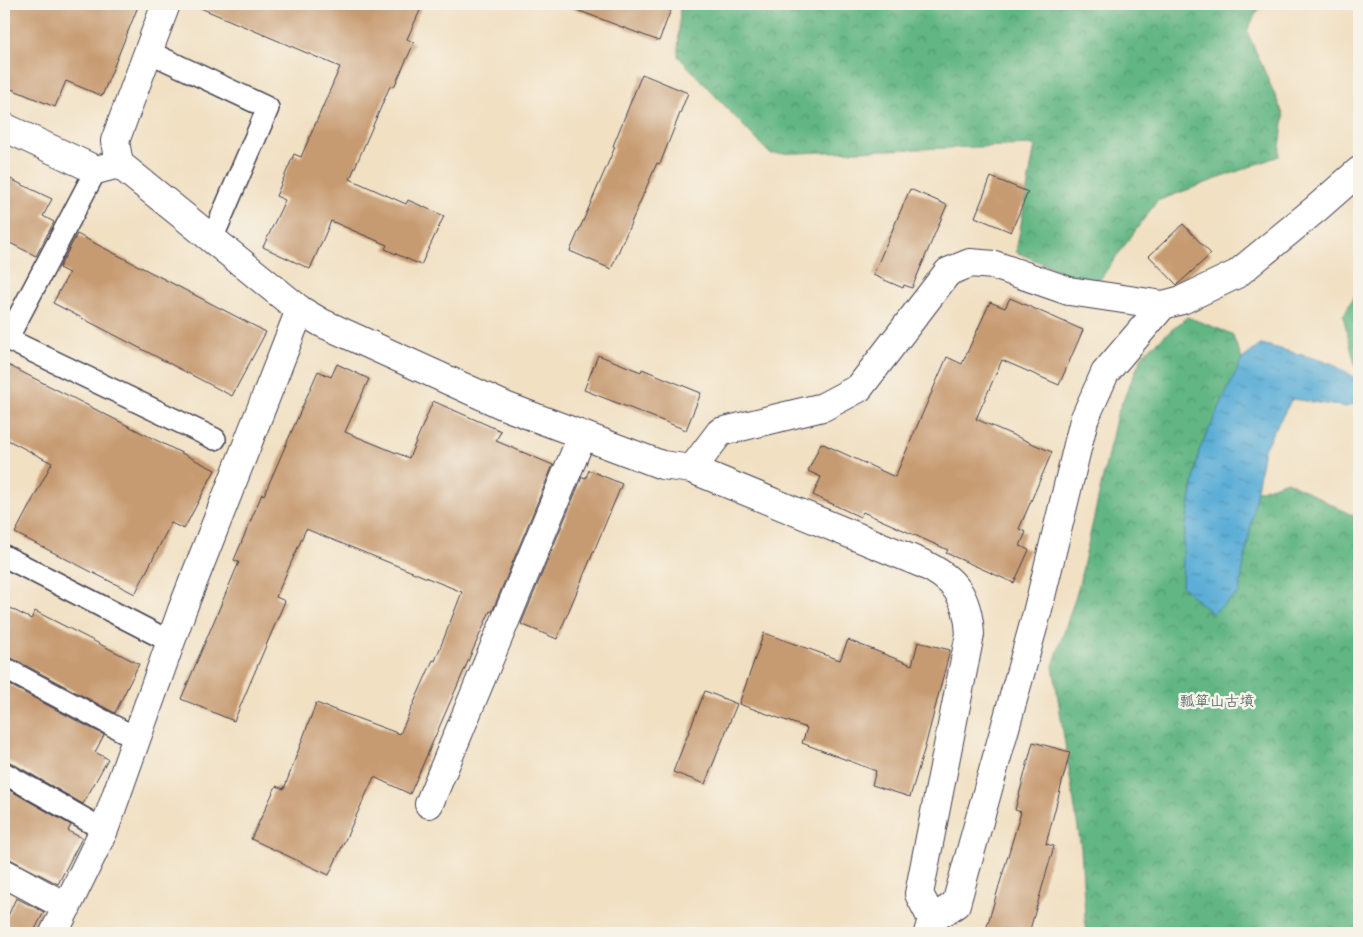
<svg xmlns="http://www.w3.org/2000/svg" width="1363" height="937" font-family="Sriracha,'Klee One',sans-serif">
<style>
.forest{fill:url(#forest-crowns);stroke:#426c5f}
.water{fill:url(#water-ripples);stroke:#3f6889}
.building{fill:#c79b72}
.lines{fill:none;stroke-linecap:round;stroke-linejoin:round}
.lane-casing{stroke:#413e4f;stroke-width:24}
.street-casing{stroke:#413e4f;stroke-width:30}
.lane{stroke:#fff;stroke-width:21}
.street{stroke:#fff;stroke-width:28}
.labels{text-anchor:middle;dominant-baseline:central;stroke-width:5;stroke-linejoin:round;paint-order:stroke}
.park-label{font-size:15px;fill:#3c5758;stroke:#f7f3e8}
</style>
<defs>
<pattern id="forest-crowns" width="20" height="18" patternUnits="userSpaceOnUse" patternTransform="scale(1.25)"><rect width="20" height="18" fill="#62b683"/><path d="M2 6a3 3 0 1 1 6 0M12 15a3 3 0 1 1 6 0" fill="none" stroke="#50946c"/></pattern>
<pattern id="water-ripples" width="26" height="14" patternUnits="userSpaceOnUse" patternTransform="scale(1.25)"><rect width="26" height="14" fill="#5caed7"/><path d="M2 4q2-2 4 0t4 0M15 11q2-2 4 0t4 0" fill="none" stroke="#4c8db0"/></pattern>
</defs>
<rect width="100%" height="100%" fill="#f7f3e8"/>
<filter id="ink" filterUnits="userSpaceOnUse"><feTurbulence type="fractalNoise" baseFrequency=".02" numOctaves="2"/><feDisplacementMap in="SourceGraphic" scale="10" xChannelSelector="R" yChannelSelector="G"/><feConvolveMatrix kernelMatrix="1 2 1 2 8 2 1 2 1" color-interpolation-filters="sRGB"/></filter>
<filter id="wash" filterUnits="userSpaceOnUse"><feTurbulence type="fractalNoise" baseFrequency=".0096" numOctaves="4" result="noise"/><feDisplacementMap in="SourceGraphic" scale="20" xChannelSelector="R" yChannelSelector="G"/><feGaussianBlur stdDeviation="1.12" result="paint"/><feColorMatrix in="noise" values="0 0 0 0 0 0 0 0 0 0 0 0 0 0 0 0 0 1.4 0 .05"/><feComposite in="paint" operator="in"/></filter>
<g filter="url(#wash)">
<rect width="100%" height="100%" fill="#f1e0c2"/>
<!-- forest -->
<g class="forest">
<polygon points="680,4 1261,4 1247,31 1284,116 1279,156 1157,201 1095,286 1016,252 1035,145 770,154 678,56"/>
<polygon points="1359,287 1359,380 1343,316"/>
<polygon points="1187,317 1232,334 1242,359 1197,463 1188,515 1287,481 1359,519 1359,933 1086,933 1081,848 1053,666 1078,589 1117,414 1143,354"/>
</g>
<!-- water -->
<polygon class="water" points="1262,344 1331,363 1359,380 1359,402 1346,407 1292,399 1264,449 1239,593 1212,614 1182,586 1184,536 1199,451 1242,359"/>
<g id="blocks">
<!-- building -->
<g class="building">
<polygon points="4,4 139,4 102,96 66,81 55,107 4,86"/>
<polygon points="191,4 423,4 407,39 414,43 394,87 390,86 350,179 406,204 408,200 444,216 421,265 385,249 387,245 331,221 310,269 263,247 285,200 276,196 294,154 301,157 340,67"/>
<polygon points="570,4 673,4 659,41 569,7"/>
<polygon points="642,74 688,93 660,164 657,163 611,269 570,251 615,147 613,146"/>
<polygon points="4,176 52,199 43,216 54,222 36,256 4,240"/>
<polygon points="991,177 1028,192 1011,232 975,217"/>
<polygon points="910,189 947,205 912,288 904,285 903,288 873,275"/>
<polygon points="1183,224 1211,254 1177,285 1149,256"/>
<polygon points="77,234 266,332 232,396 53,303 69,273 59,268"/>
<polygon points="1010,298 1083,330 1059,385 1002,360 976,419 1052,452 1019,529 1026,532 1020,546 1029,550 1014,583 946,553 948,550 863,512 860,517 813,495 821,477 808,471 821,443 895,477 947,357 962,364 990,302 1005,308"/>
<polygon points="598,355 641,372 642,369 701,393 686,430 584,390"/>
<polygon points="4,363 215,470 184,529 171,523 135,594 15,533 52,463 4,438"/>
<polygon points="337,364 369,379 345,432 409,458 433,401 501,431 496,441 553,465 492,612 490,611 410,794 374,777 329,875 251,839 276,786 284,789 316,703 400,734 433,660 435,661 462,592 306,529 276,597 285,601 234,721 181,699 239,562 234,560 262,494 264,495 318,371 331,377"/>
<polygon points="589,470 622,484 557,639 521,624 582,477 586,478"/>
<polygon points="4,605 31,619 35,611 139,664 115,713 10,657 4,656"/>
<polygon points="764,633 840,660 848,640 912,665 918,642 950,650 925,747 910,797 872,785 876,771 802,743 807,728 739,704"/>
<polygon points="4,682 104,735 95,752 108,759 83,804 10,762 4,761"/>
<polygon points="705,691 737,704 705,784 673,772"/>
<polygon points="1033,742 1070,752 1046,844 1054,846 1029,933 985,933 1021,812 1015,810"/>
<polygon points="4,787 71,825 68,831 82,838 58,884 4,856"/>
<polygon points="16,898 44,912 33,933 4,933 4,925"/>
</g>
</g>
</g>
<g filter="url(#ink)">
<use href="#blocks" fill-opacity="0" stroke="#413e4f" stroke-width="1"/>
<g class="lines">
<!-- lane casing -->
<g class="lane-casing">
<g id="lane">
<polyline points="149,52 268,108 212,239"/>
<polyline points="96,170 7,339 215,439"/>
<polyline points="4,556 171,642"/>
<polyline points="4,668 136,738"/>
<polyline points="4,773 104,830"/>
</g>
</g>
<!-- street casing -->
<g class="street-casing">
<g id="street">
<path d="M4,127L96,170L119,164L300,310L322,323L505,406L662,465L692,469L921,563C955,578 968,597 970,634L919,894L932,919L928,933"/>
<polyline points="119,164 115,141 166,4"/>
<polyline points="692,469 720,432 823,407 859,388 948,272 970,263 994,265 1069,291 1163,305"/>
<polyline points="429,804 582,436"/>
<polyline points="4,873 67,907"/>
<polyline points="932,919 956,904 1037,613 1084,420 1105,373 1163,305 1182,300 1237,274 1317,208 1359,171"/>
<polyline points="54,933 104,830 182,610 300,310"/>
</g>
</g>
<!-- lane -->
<use href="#lane" class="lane"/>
<!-- street -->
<use href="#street" class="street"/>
</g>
</g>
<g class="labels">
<!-- park labels -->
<g class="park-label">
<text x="1217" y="701">瓢箪山古墳</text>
</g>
</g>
<!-- margin -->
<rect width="1363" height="937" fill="none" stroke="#f7f3e8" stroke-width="20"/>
</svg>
